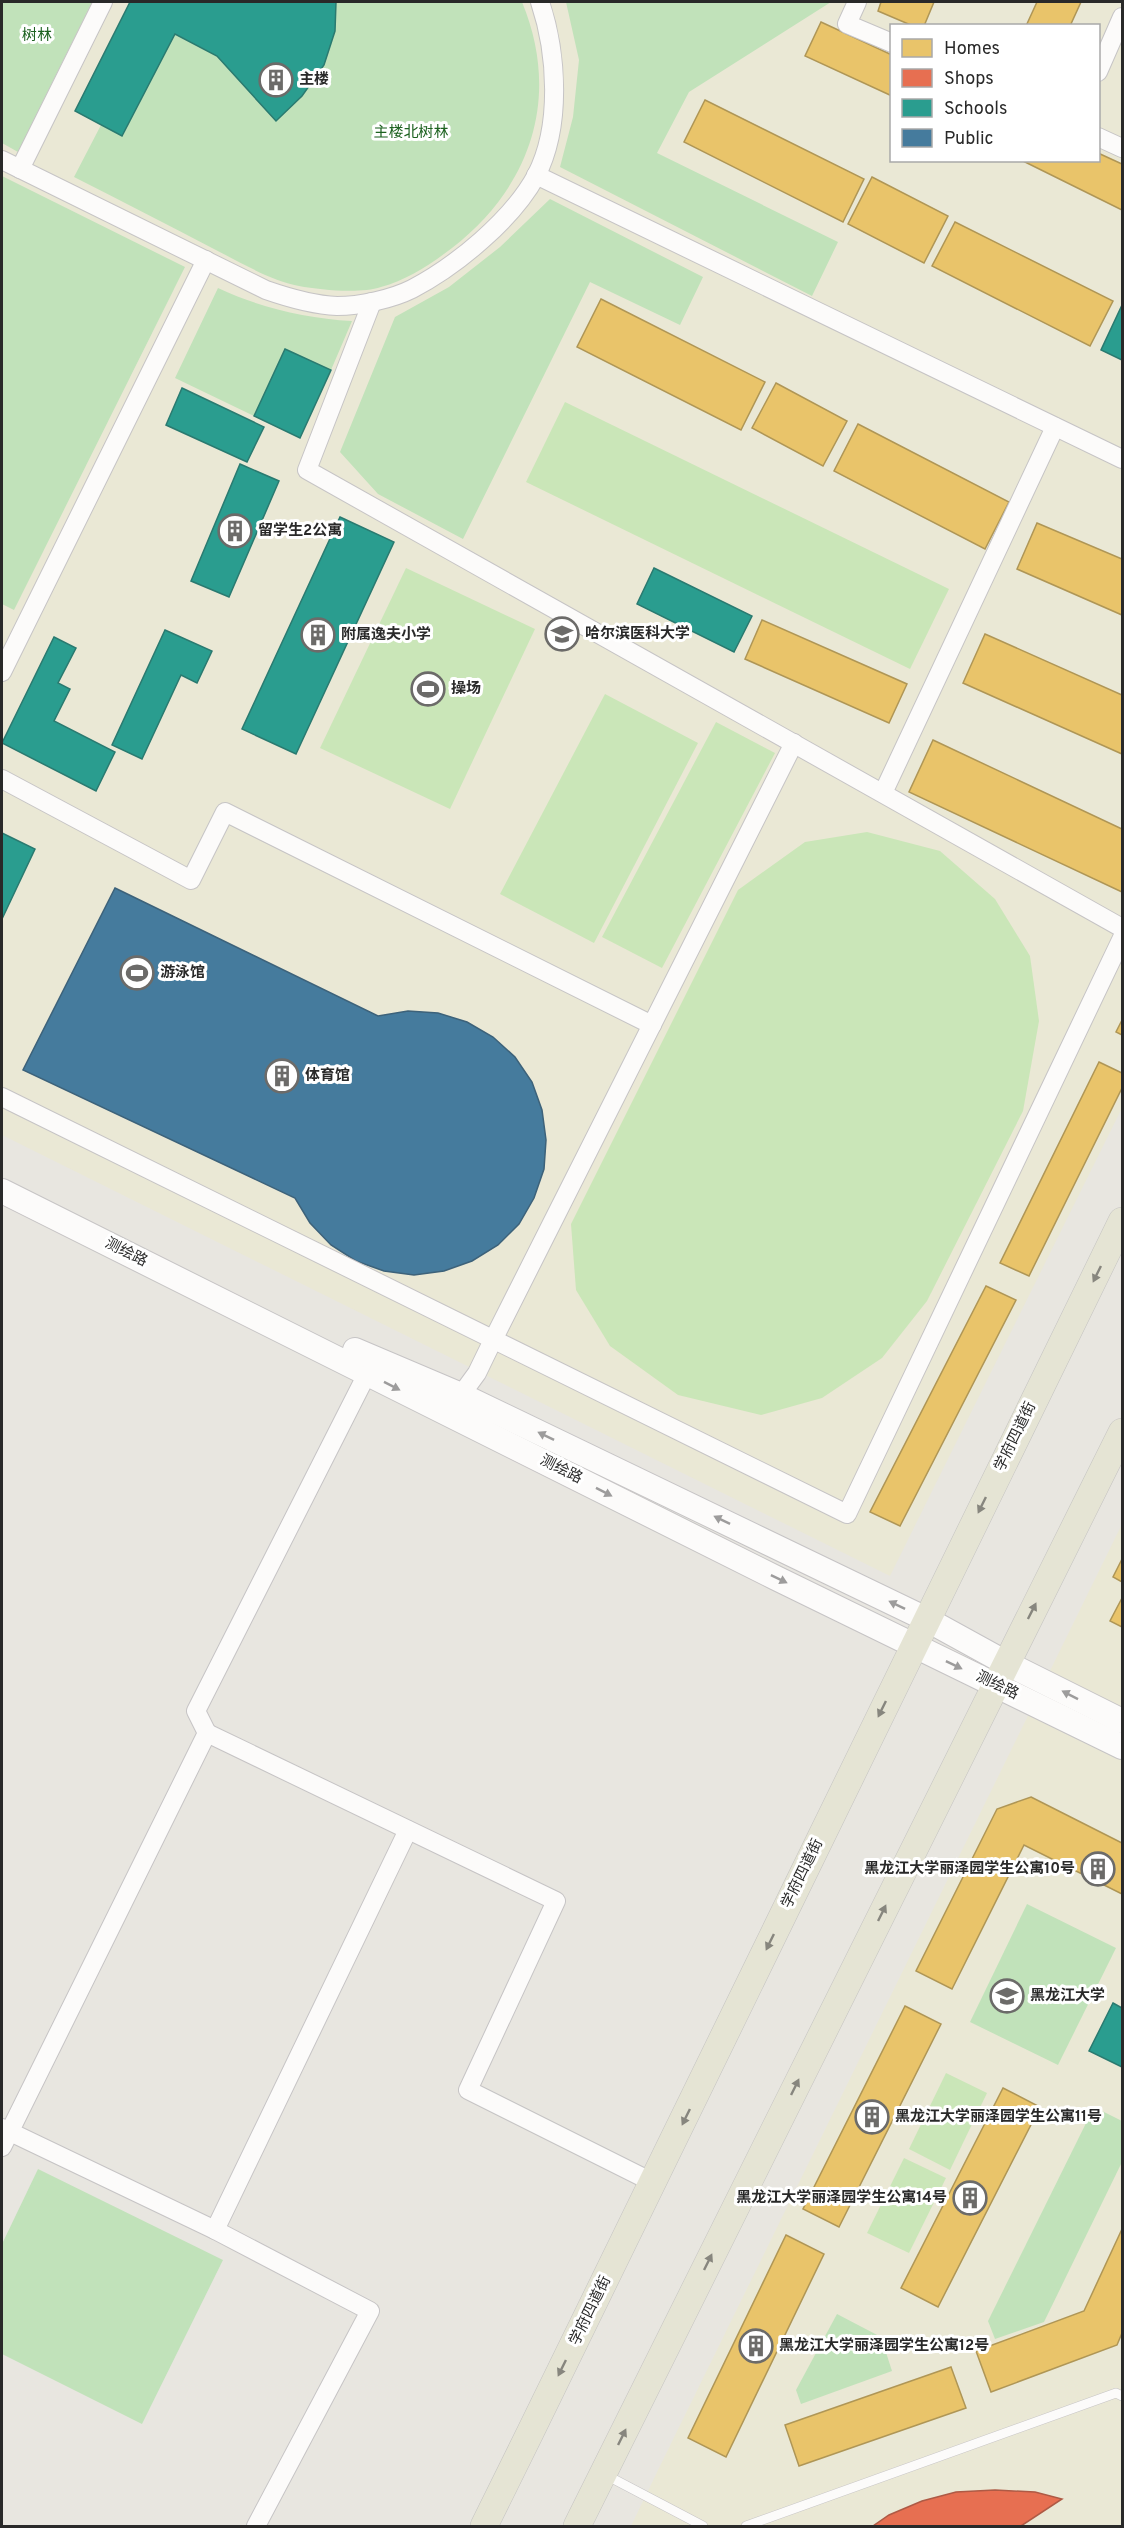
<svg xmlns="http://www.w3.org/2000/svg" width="1124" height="2528" font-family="Overpass,'Noto Sans SC',sans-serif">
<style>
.education{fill:#eae8d5;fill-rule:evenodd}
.green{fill:#c1e2ba}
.pitch{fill:#cae6b8}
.homes{fill:#e9c46a;stroke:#af9656;stroke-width:1.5}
.shops{fill:#e76f51;stroke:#ae5a45;stroke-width:1.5}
.schools{fill:#2a9d8f;stroke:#2a7a70;stroke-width:1.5}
.public{fill:#457b9d;stroke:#3d627a;stroke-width:1.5}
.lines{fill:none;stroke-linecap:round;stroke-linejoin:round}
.service-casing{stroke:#c6c4c5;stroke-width:10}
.minor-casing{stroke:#c6c4c5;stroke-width:20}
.secondary-casing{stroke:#c6c4c5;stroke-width:26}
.primary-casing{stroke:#c4c3c1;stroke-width:28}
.service{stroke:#fcfbfa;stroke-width:9}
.minor{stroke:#fcfbfa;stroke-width:18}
.secondary{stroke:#fcfbfa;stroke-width:24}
.primary{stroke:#e5e4d4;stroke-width:27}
.oneway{fill:#87867e}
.oneway2{fill:#9d9c9c}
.labels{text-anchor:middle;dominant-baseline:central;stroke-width:6;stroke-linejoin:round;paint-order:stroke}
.park-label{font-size:15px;fill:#1d6220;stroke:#fff}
.poi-label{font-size:15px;font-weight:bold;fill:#292929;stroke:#fff;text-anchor:start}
.street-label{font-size:15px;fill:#292929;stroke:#fff}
</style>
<rect width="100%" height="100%" fill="#e8e6e0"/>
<!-- education -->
<g class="education">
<path d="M2,2H1122V1108L890,1576L2,1135ZM892,26H1098V160H892Z"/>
<polygon points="1122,1524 1122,2526 631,2526 659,2468"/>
</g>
<!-- green -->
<g class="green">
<polygon points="2,2 92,2 18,152 2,143"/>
<path d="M336,2H522C561,96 532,186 452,248C431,264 407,280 381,287C360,294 321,290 299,286C269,280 240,262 212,248C166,224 120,200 74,177L101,125L123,135L175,34L217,56L276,120C317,82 334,60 336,2Z"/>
<polygon points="566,2 831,2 689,92 657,153 838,242 812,296 560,167 573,117 579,60"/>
<polygon points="2,176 185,267 14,610 2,604"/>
<polygon points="550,199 703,277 680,325 590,282 463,539 378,494 340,452 395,317 449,287 500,247"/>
<path d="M218,288C261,308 305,318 352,321L331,370L285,349L254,416L175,378Z"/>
<polygon points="1027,1904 1116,1948 1058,2065 970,2022"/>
<polygon points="1094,2107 1122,2121 1122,2162 1044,2322 995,2339 988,2321"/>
<polygon points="38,2169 223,2260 142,2424 2,2354 2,2244"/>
<polygon points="837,2314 881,2337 892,2371 801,2404 796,2390"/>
</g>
<!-- pitch -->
<g class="pitch">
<polygon points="565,402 949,589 910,669 526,482"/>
<polygon points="406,568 535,629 450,809 320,748"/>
<polygon points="605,694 698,743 594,943 500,894"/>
<polygon points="716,722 775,753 662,968 602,937"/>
<polygon points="867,832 940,851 995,899 1030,956 1039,1021 1023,1111 927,1301 882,1358 822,1398 761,1415 678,1395 610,1346 576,1290 571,1224 738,890 805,842"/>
<polygon points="946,2073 987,2093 950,2170 909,2149"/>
<polygon points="904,2158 946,2178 909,2253 867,2233"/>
</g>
<!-- homes -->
<g class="homes">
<polygon points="881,2 934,2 924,26 913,26 878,11"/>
<polygon points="1037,2 1081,2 1070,26 1026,26"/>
<polygon points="821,22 892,55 892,96 805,56"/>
<polygon points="705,100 864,179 843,222 684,142"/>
<polygon points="1098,153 1122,164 1122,210 1021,160 1098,160"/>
<polygon points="872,177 948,216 924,263 848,224"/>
<polygon points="955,222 1113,301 1090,346 932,266"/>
<polygon points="601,299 765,382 741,430 577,347"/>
<polygon points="776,383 847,421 823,466 752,428"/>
<polygon points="858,424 1009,502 985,549 834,471"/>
<polygon points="1037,523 1122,559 1122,615 1017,569"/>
<polygon points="762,620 907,684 889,723 745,659"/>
<polygon points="985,634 1122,695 1122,754 963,683"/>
<polygon points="933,740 1122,829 1122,892 909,792"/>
<polygon points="1122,1020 1122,1035 1116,1032"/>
<polygon points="1099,1062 1122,1073 1122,1088 1029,1276 1000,1263"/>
<polygon points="986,1286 1016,1300 900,1526 870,1512"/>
<polygon points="1122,1559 1122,1582 1113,1577"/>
<polygon points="1122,1598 1122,1627 1110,1621"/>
<polygon points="1031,1797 1122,1843 1122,1894 1024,1845 952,1989 916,1971 997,1809"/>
<polygon points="905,2006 941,2024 839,2227 803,2209"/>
<polygon points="1003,2088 1040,2107 938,2307 901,2288"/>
<polygon points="1122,2229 1122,2333 1117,2345 991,2392 976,2351 1084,2311"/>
<polygon points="786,2235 824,2254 726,2457 688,2438"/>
<polygon points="951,2367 966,2408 799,2466 785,2425"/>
</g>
<!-- shops -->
<polygon class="shops" points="995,2490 1035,2492 1062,2499 1021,2526 873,2526 889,2515 922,2501 956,2492"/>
<!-- schools -->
<g class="schools">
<polygon points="130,2 336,2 335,31 324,65 302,96 276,121 217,56 175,34 122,136 75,111"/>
<polygon points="1122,305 1122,360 1101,350"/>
<polygon points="285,349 331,370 300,438 254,416"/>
<polygon points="182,388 264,427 247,462 166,425"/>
<polygon points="240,464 279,481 229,597 191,581"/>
<polygon points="340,517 394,542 296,754 242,729"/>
<polygon points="654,568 752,616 734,652 637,604"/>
<polygon points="165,630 212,651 197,683 181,675 142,759 112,745"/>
<polygon points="54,637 76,648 58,683 70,689 54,721 115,752 96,791 2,743"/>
<polygon points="2,833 35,849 2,919"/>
<polygon points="1113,2003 1122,2008 1122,2067 1089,2051"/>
</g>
<!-- public -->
<polygon class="public" points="115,888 378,1016 408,1011 438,1013 467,1022 493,1037 515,1057 532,1082 542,1110 546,1140 544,1169 534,1198 519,1224 498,1245 472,1261 444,1271 414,1275 384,1271 356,1261 331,1245 310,1223 295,1198 23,1070"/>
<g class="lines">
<!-- service casing -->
<g class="service-casing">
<g id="service">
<polyline points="604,2474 703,2526"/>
<polyline points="746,2526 1116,2393 1122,2396"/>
</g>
</g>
<!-- minor casing -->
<g class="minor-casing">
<g id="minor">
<polyline points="857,2 847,24 892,43"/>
<polyline points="1098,72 1122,17"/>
<polyline points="1098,137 1122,148"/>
<path d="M2,160L266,290C289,298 312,305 337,306C360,306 392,299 412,289C456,266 512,220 536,176C562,126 557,53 540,2"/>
<polyline points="20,169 103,2"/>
<polyline points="536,175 1122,459"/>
<polyline points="372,302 307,470 1122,928"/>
<polyline points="2,672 206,260"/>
<polyline points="2,779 191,880 225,812 652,1025"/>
<polyline points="883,793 1055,427"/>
<polyline points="2,1097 847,1514 1122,938"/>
<polyline points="461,1395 477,1373 493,1340 794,743"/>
<polyline points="207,1733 556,1901 468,2090 654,2183"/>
<polyline points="2,2128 215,2230"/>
<polyline points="2,2147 207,1733 196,1711 372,1364"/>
<polyline points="256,2526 370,2311 215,2230 408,1830"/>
</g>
</g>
<!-- secondary casing -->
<g class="secondary-casing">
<g id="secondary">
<polyline points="2,1191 776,1578 1122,1747"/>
<polyline points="355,1350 461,1395 926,1619 1006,1663 1122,1721"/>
</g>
</g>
<!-- primary casing -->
<g class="primary-casing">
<g id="primary">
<path d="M484,2526C699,2092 908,1655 1122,1221"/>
<polyline points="577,2526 1122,1432"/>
</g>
</g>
<!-- service -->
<use href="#service" class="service"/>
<!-- minor -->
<use href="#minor" class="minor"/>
<!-- secondary -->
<use href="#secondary" class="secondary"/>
<!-- primary -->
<use href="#primary" class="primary"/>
</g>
<!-- one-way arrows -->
<defs><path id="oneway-solid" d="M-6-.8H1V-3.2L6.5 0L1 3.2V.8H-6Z" transform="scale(1.5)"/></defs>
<g class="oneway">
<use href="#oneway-solid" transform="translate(1097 1274) rotate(116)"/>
<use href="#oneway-solid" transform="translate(982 1505) rotate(116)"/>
<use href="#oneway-solid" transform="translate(1032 1611) rotate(-63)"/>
<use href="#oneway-solid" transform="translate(882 1709) rotate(116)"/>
<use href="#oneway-solid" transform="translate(882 1913) rotate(-64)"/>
<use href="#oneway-solid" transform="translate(770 1942) rotate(116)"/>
<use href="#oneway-solid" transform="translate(795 2087) rotate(-64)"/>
<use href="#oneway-solid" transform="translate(686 2117) rotate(116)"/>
<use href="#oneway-solid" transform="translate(708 2262) rotate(-64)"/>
<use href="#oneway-solid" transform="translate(562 2368) rotate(116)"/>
<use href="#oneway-solid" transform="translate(622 2437) rotate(-64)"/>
</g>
<g class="oneway2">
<use href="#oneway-solid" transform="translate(392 1386) rotate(27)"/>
<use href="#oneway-solid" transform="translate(546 1436) rotate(-154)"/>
<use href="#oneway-solid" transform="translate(604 1492) rotate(27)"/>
<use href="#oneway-solid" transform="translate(722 1520) rotate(-154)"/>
<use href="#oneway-solid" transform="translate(779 1579) rotate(26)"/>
<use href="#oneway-solid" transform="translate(897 1605) rotate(-154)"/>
<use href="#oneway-solid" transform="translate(954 1665) rotate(26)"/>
<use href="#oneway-solid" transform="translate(1070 1695) rotate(-153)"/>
</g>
<!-- icons -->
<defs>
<g id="building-ring" transform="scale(1.725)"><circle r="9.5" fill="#fff" stroke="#6c6b69" stroke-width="1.5"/><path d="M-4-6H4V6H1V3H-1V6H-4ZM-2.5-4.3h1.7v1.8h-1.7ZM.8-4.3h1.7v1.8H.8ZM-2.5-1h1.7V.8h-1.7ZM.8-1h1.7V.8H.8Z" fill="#6c6b69"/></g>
<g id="university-ring" transform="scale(1.725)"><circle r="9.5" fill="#fff" stroke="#6c6b69" stroke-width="1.5"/><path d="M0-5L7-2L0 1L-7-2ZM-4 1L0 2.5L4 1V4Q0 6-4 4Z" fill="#6c6b69"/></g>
<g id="stadium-ring" transform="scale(1.725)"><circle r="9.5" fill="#fff" stroke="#6c6b69" stroke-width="1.5"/><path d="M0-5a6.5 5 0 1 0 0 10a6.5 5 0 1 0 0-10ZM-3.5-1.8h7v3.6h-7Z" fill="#6c6b69"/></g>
</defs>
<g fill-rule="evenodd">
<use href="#building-ring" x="276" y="80"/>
<use href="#building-ring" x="235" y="531"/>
<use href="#university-ring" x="562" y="634"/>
<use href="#building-ring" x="318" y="635"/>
<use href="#stadium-ring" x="428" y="689"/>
<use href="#stadium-ring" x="137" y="973"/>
<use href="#building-ring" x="282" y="1076"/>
<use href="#building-ring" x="1098" y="1869"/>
<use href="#university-ring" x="1007" y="1996"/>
<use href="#building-ring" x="872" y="2117"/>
<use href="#building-ring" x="970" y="2198"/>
<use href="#building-ring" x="756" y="2346"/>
</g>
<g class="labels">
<!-- park labels -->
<g class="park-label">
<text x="37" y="36">树林</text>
<text x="411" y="133">主楼北树林</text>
</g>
<!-- poi labels -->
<g class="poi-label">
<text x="299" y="80">主楼</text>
<text x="258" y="531">留学生2公寓</text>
<text x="585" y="634">哈尔滨医科大学</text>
<text x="341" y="635">附属逸夫小学</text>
<text x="451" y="689">操场</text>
<text x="160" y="973">游泳馆</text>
<text x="305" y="1076">体育馆</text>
<text x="1075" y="1869" text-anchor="end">黑龙江大学丽泽园学生公寓10号</text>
<text x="1030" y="1996">黑龙江大学</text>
<text x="895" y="2117">黑龙江大学丽泽园学生公寓11号</text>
<text x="947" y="2198" text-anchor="end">黑龙江大学丽泽园学生公寓14号</text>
<text x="779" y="2346">黑龙江大学丽泽园学生公寓12号</text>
</g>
<!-- street labels -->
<g class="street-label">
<text transform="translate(126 1253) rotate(27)">测绘路</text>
<text transform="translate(1016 1437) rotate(-64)">学府四道街</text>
<text transform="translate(561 1470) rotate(27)">测绘路</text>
<text transform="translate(997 1686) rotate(26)">测绘路</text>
<text transform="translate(803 1874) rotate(-64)">学府四道街</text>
<text transform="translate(591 2311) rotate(-64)">学府四道街</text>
</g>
</g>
<!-- border -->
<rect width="1124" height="2528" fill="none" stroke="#292929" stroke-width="6"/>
<!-- legend -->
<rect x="890" y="24" width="210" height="138" fill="#ffffff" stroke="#a9a9a9" stroke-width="1.5"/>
<rect x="902" y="39" width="30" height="18" fill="#e9c46a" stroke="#a9a9a9" stroke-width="1.5"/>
<text x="944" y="54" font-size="18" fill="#292929">Homes</text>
<rect x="902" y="69" width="30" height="18" fill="#e76f51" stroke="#a9a9a9" stroke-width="1.5"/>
<text x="944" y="84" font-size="18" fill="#292929">Shops</text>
<rect x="902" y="99" width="30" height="18" fill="#2a9d8f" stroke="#a9a9a9" stroke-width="1.5"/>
<text x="944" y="114" font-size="18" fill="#292929">Schools</text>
<rect x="902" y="129" width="30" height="18" fill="#457b9d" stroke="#a9a9a9" stroke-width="1.5"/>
<text x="944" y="144" font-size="18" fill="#292929">Public</text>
</svg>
